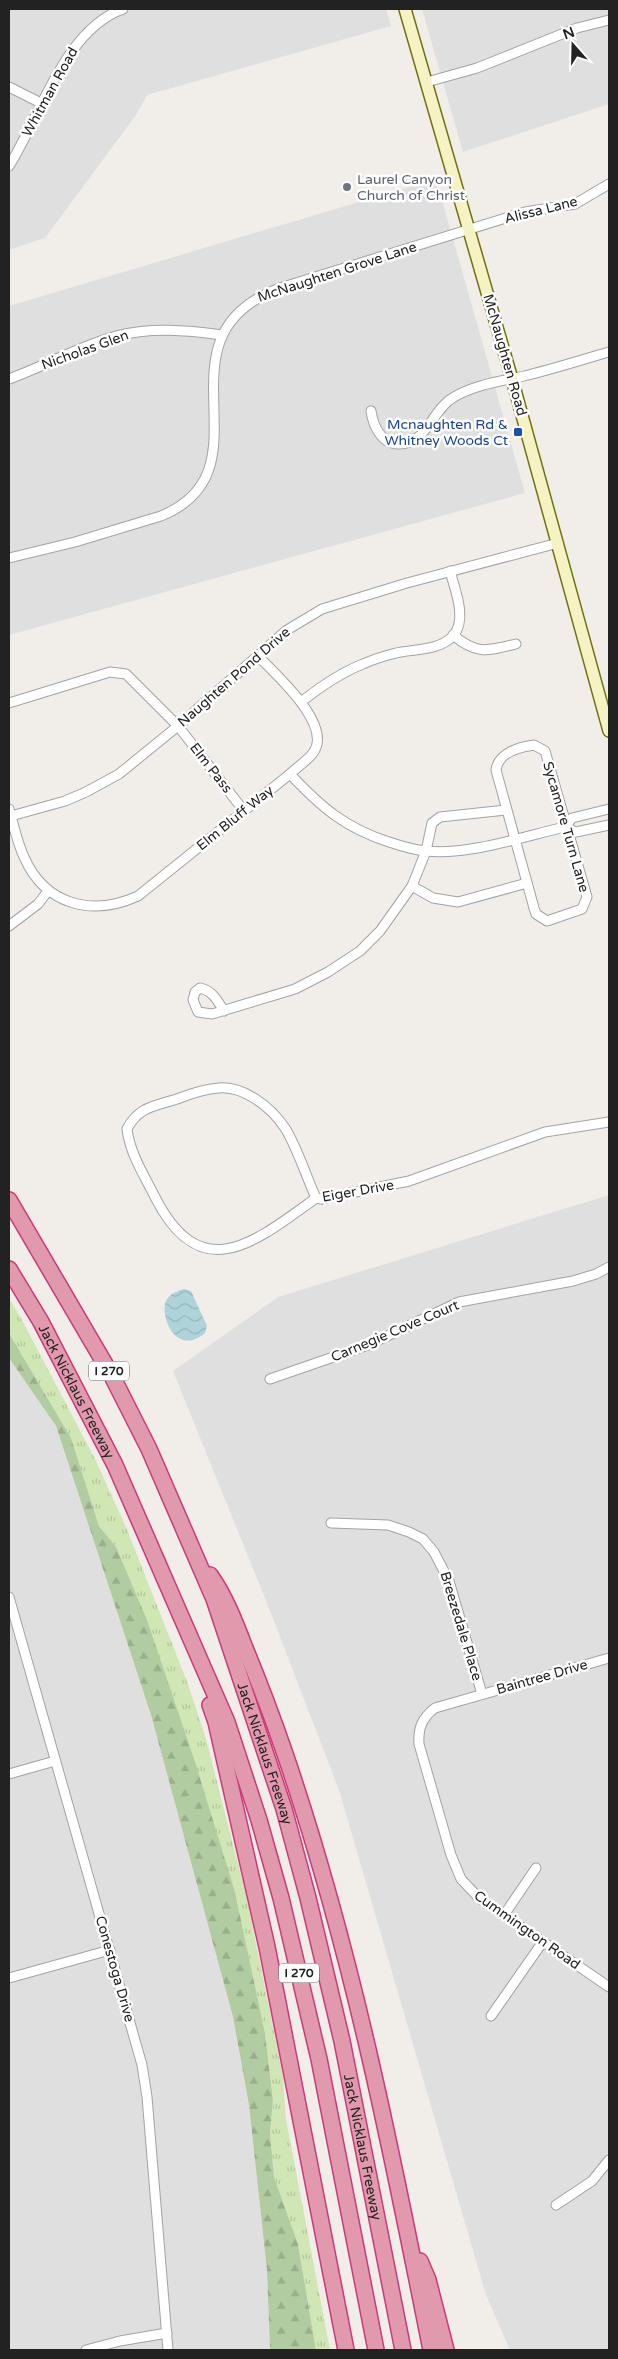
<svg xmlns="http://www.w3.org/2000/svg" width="618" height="2359" font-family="'Varela Round',sans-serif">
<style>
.residential{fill:#e0dfdf}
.grass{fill:url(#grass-tufts)}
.forest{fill:url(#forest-firs)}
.water{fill:url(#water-waves)}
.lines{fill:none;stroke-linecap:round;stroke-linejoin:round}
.street-casing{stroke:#a3a3a3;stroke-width:11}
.secondary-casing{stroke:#71720f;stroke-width:14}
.highway-casing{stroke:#cd3979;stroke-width:18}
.street{stroke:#fff;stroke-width:9}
.secondary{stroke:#f5f3c4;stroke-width:11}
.highway{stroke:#e199ad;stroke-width:15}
.worship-dot{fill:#6b7280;stroke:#fff;stroke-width:2}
.transit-dot{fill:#1a4fb4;stroke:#fff;stroke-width:2}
.labels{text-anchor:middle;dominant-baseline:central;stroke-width:5;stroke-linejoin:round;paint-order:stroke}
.shield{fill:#fff;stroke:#646464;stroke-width:1}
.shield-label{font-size:12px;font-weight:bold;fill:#222}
.street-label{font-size:14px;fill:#222;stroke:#fff}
.worship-label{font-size:14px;fill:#5b616d;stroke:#fff;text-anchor:start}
.transit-label{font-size:14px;fill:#164399;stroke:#fff;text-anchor:end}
</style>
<defs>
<pattern id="grass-tufts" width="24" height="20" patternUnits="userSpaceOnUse" patternTransform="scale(1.25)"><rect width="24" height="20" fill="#d1e6b5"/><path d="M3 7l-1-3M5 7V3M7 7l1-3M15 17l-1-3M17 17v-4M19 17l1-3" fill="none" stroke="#b3c59b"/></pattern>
<pattern id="forest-firs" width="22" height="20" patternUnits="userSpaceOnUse" patternTransform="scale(1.25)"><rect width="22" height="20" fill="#b2cca2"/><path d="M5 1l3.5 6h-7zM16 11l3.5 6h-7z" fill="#99af8b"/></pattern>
<pattern id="water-waves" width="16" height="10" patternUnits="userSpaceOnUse" patternTransform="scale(1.25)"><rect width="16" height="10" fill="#aed4da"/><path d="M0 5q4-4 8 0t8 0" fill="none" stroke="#95b6bb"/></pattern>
</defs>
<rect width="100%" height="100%" fill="#f1eee9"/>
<!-- residential -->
<g class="residential">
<polygon points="9,9 386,9 391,26 147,95 136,115 45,238 9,250"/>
<polygon points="422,9 609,9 609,104 463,152"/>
<polygon points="436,179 525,493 9,635 9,306"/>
<polygon points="609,1195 609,2350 510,2350 486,2295 339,1790 267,1603 173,1371 278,1297"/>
<polygon points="9,1358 56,1426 151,1715 233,2017 249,2105 267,2271 270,2350 9,2350"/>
</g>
<!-- grass -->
<polygon class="grass" points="9,1298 22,1320 95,1459 126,1527 188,1684 206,1739 247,1899 283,2077 286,2119 330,2350 316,2350 298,2244 274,2177 270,2133 273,2100 265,2033 235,1892 116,1548 99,1526 71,1438 9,1333"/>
<!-- forest -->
<polygon class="forest" points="9,1333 71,1438 99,1526 116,1547 147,1620 196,1765 235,1892 265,2033 273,2100 270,2133 274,2177 298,2244 316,2350 270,2350 267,2271 249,2105 233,2017 151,1715 56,1426 9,1358"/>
<!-- water -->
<path class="water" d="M184,1289L191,1291L207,1326L205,1333C174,1359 158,1311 167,1299C171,1293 178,1291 184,1289Z"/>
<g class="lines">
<!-- street casing -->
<g class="street-casing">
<g id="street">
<polyline points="427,82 477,68 577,28 609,20"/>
<polyline points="9,87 43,104"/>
<path d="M9,166C40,117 65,29 123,9"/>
<path d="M9,379C45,366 79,346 116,336C151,327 186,330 222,335"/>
<path d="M371,411C373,425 381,444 398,444C427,445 432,409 454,397C474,385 501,381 524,376C553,369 581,360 609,352"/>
<path d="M9,558L75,542L161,516C276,469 147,337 280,288L525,212L575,204L609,184"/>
<path d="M453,635C477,655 487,651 516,644"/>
<path d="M301,702C320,687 340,673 363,664C374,659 384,656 396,653C414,649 440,651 454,635C467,618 455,590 450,571"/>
<polyline points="9,703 110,672 126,674 178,726 244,811"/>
<path d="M534,745L545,751L587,897L582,909L547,921L536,914L534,908L496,770C498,753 519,747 534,745Z"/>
<path d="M290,774C321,807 345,828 389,842C401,846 414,850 426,851C466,856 525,836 565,827L572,818L609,809"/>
<path d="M9,809C14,826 17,842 24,857C45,905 92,917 138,896L290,774C297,767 307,761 313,753C334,725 275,674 257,655"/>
<polyline points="11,816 65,801 86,792 119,774 178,726 287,630 322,609 407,583 558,543"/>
<polyline points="565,827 576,832 609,825"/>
<polyline points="412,886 433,898 458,902 527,883"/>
<polyline points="9,926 38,904 48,891"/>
<path d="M224,1011C217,1000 213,991 200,988L195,992L193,1000L198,1012L212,1014L295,989L328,972L360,951L380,931L412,886L426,851L432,823L440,817L506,810"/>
<path d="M316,1198C306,1176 297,1147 285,1128C271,1107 243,1085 218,1088C204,1089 190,1094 177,1099C155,1106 138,1107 127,1129C130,1154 144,1175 155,1197C201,1288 255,1242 316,1198L321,1199L409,1181L545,1132L609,1122"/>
<polyline points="270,1379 368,1345 459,1302 573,1281 596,1274 609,1267"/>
<polyline points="331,1523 388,1525 409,1532 423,1539 434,1552 449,1581 482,1694"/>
<polyline points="9,1597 142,2065 147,2097 168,2350"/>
<path d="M609,1658L435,1708C422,1718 418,1728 419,1744L451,1855L461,1879L479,1898L609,1987"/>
<polyline points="9,1774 55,1761"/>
<polyline points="504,1915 536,1868"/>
<polyline points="9,1978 110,1950"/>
<polyline points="491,2016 542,1943"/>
<polyline points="556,2205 592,2181 609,2160"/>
<polyline points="86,2350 120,2341 167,2333"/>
</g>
</g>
<!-- secondary casing -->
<g class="secondary-casing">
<polyline id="secondary" points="405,9 512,379 609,731"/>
</g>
<!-- highway casing -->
<g class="highway-casing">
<g id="highway">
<path id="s1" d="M9,1200L112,1376L149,1449L214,1599L284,1809L308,1898L342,2041L403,2350"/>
<path id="s2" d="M9,1269L41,1322L115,1465L227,1722L259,1820L281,1898L319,2059L376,2350"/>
<path d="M210,1575C226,1598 235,1622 245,1648C259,1682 272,1716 284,1751C351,1946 391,2148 431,2350"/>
<polyline points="210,1705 216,1722 267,1947 346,2350"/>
<polyline points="420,2261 428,2280 446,2350"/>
</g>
</g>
<!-- street -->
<use href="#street" class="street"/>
<!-- secondary -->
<use href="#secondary" class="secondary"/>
<!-- highway -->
<use href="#highway" class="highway"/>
</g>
<!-- markers -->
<circle class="worship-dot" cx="347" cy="187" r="5"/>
<rect class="transit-dot" x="513" y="427" width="10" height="10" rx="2.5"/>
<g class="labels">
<!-- shield labels -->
<g class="shield">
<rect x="89" y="1361.5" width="40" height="19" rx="4"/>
<rect x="279" y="1963.5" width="40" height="19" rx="4"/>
</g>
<g class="shield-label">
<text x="109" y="1371">I 270</text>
<text x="299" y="1973">I 270</text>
</g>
<!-- street labels -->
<g class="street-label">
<text transform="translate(50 92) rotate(-61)">Whitman Road</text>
<text transform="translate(541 210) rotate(-14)">Alissa Lane</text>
<text transform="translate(337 272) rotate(-18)">McNaughten Grove Lane</text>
<text transform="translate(85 350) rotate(-20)">Nicholas Glen</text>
<text transform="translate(505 355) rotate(74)">McNaughten Road</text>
<text transform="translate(234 677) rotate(-41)">Naughten Pond Drive</text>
<text transform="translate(211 768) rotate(52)">Elm Pass</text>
<text transform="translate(235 818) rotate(-39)">Elm Bluff Way</text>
<text transform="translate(566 827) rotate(74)">Sycamore Turn Lane</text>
<text transform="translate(358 1191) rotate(-10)">Eiger Drive</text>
<text transform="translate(395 1331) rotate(-23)">Carnegie Cove Court</text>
<text stroke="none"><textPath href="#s2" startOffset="140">Jack Nicklaus Freeway</textPath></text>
<text transform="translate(461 1626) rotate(73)">Breezedale Place</text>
<text transform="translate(542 1677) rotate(-16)">Baintree Drive</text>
<text stroke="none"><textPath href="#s1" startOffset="612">Jack Nicklaus Freeway</textPath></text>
<text transform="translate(527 1930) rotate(35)">Cummington Road</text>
<text transform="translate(115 1969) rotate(74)">Conestoga Drive</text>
<text stroke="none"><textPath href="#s1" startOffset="1018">Jack Nicklaus Freeway</textPath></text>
</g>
<!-- worship labels -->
<g class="worship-label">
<text x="357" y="179">Laurel Canyon<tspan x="357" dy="16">Church of Christ</tspan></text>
</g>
<!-- transit labels -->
<g class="transit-label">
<text x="508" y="424">Mcnaughten Rd &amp;<tspan x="508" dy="16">Whitney Woods Ct</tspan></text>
</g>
</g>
<!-- border -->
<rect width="618" height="2359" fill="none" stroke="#222222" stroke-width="20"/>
<!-- north arrow -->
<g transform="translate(573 45) rotate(340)" stroke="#ffffff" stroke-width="4" paint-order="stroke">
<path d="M0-4L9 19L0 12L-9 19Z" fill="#222222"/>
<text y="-8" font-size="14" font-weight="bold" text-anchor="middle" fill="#222222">N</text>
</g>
</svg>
